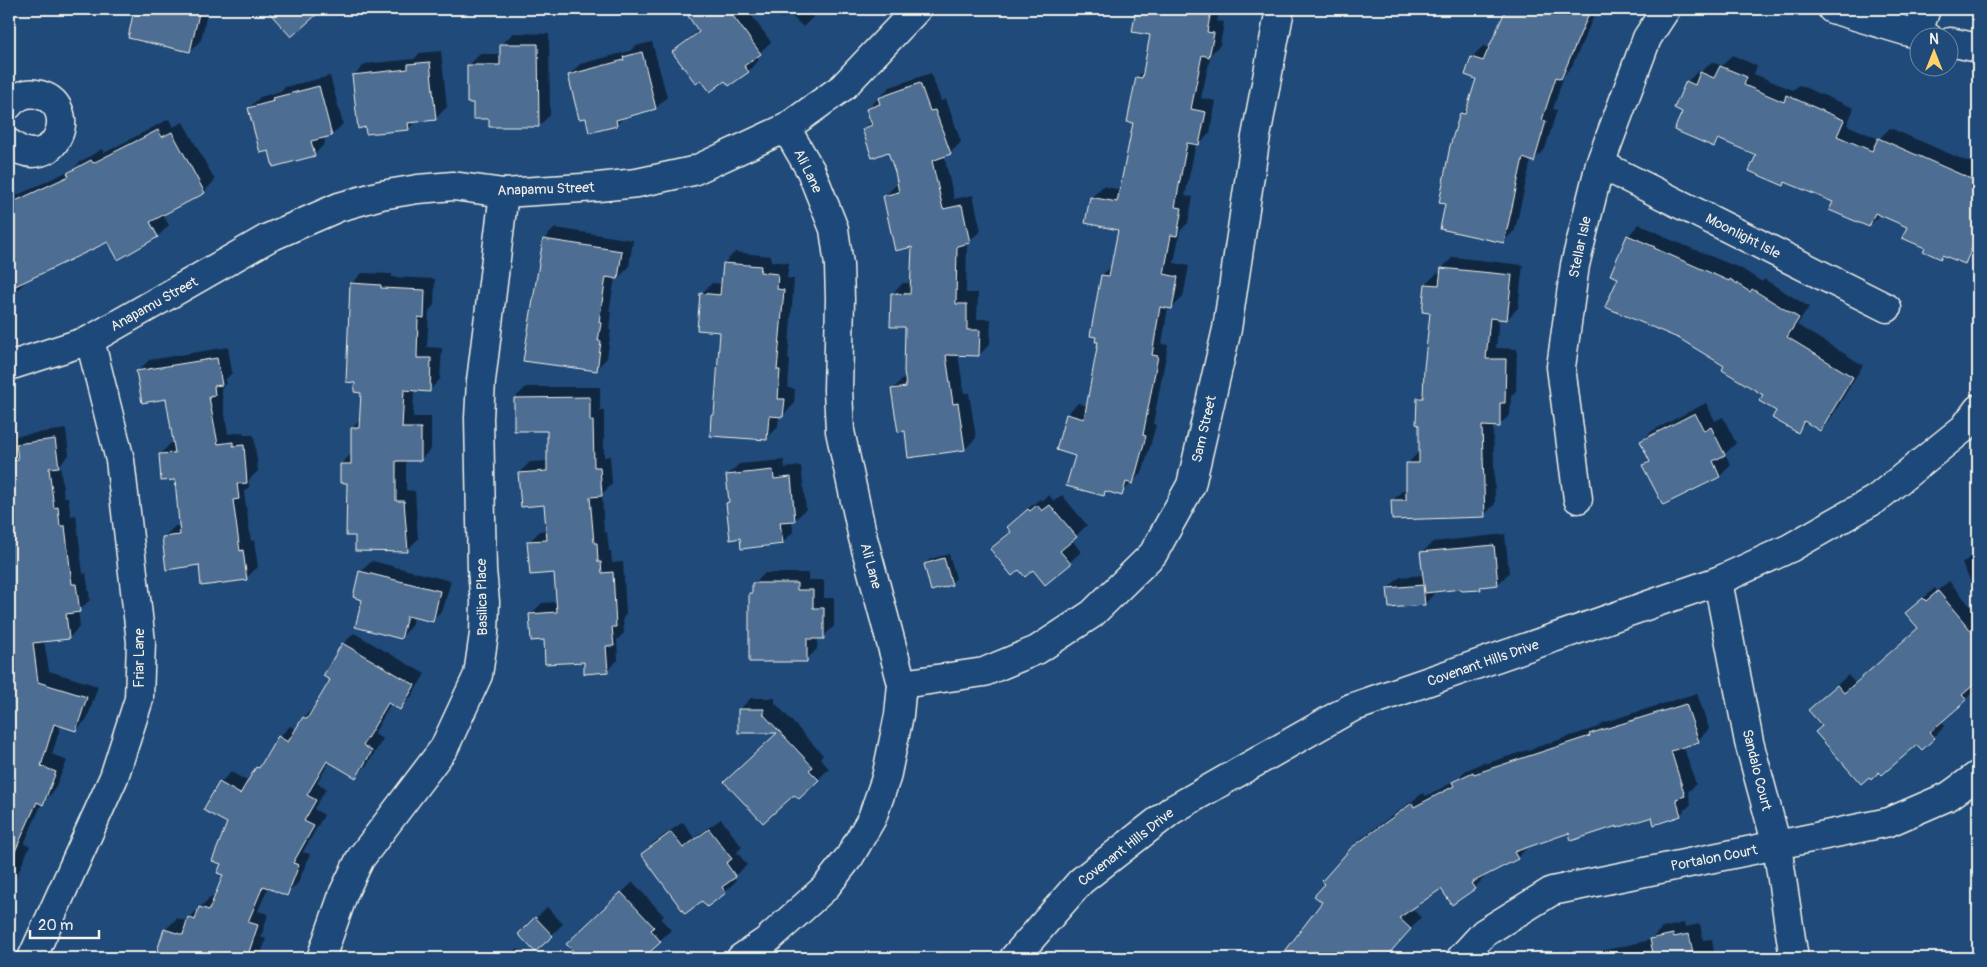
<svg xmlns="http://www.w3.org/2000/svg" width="1987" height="967" font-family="Pangolin,sans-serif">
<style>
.shadow{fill:#0007;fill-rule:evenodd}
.building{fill:#4d6e92;stroke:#f4f1e8}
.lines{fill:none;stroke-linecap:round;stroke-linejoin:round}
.minor-casing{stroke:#f4f1e8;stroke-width:31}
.minor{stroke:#1f4a7a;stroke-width:28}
.labels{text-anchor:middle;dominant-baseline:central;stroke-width:4;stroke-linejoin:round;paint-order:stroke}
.street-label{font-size:14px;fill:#f4f1e8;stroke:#1f4a7a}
</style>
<rect width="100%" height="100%" fill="#1f4a7a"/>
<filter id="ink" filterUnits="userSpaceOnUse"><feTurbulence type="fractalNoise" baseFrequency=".02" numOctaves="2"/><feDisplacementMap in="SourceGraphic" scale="10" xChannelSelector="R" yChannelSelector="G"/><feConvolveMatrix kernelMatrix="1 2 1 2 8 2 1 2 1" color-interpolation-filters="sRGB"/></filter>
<g filter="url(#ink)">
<!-- shadow -->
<g class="shadow">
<polygon points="77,9 100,9 92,17"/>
<polygon points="136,9 208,9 201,40 190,51 129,37"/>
<polygon points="246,9 257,9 251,14"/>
<polygon points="267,9 321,9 291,35"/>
<polygon points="697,9 747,9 771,42 756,56 759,60 748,71 725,79 701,78 673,52 699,30 689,16"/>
<polygon points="772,9 821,9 803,27 789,13 782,19"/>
<polygon points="1137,9 1220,9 1217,21 1224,22 1220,45 1211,54 1201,98 1216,101 1210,133 1199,144 1196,143 1185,196 1193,197 1188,223 1180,231 1174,263 1189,266 1183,297 1172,308 1168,307 1162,344 1168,345 1153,424 1156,425 1143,471 1121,494 1107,491 1103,495 1077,455 1058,449 1067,414 1078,403 1087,406 1100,341 1102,275 1113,265 1119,229 1092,197 1103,186 1121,190 1135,122 1137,78 1145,69 1151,34 1133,31"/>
<polygon points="1510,9 1597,9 1572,66 1564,75 1553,109 1557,110 1545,149 1534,160 1531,160 1515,230 1504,241 1462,113 1469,106 1477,78 1466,75 1472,57 1483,46 1490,48 1506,12"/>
<polygon points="513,33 549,34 550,115 539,126 490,118 474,102 469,65 480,54 502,54 502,44"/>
<polygon points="652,42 667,97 656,108 625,116 616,125 587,116 569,75 580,64 630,51 635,46"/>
<polygon points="441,51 447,107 436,118 416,121 409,128 354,76 365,64 414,59 420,53"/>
<polygon points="1732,55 1757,66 1754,74 1793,90 1799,85 1854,108 1847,125 1879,139 1890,128 1978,166 1978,245 1975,252 1964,263 1944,254 1941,257 1926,248 1909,226 1880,215 1869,226 1834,201 1786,181 1783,185 1757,154 1721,139 1714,146 1683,111 1687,82 1698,71 1701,72 1712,62 1722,66"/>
<polygon points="931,73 941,101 946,99 961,142 950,153 944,155 954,199 973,195 981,231 967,242 966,293 978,293 977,319 991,319 990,344 979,355 958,354 964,393 969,393 976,438 965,449 906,429 893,389 904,378 906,378 906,326 892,294 903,283 912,283 913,246 885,196 896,185 899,184 889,151 864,129 872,121 867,109 890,87"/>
<polygon points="330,76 343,124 332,135 324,137 325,143 314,155 270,150 249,108 260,97 281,91 285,87"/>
<path d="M169,119L173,127L183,122L215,180L204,192L162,214L169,225L158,236L109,240L28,279L17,290L9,294V199L73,169L80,162L102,149L104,153ZM148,216L158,235H155L146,217Z"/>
<polygon points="1639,224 1665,236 1664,237 1742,269 1762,282 1764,279 1809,307 1797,325 1863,365 1831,418 1820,429 1807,422 1798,431 1764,395 1619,278 1612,274 1628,236"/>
<polygon points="555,228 633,240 629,267 618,278 615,278 609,312 611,312 609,330 611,330 607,358 596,369 544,239"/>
<polygon points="735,252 771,256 771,261 789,263 787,278 794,279 788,359 790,360 788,388 795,389 794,404 783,415 779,415 778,427 766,439 712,415 715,413 721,331 701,294 712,283 722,284 724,263"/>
<polygon points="1453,257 1523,265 1518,308 1507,319 1499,318 1496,348 1517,349 1516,391 1511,396 1510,415 1499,425 1493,425 1495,504 1484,515 1392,501 1403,490 1407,490 1407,464 1418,453 1420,453 1419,398 1424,392 1431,312 1426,284 1437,273 1441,274 1442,268"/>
<polygon points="362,273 392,274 392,277 435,279 434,305 429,311 427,347 442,348 440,379 429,391 414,390 413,417 431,417 431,449 420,460 406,460 406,490 415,491 418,539 407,550 349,482 341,464 352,453 352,428 361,419 362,391 351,284"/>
<polygon points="228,347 232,373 225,380 226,383 221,388 228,434 243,432 244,435 254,435 258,471 249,480 249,487 244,492 251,541 254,540 258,567 246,578 164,537 175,526 181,526 176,479 160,454 171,443 174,443 167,397 138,371 149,360"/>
<polygon points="526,387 600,387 600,410 604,410 604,457 610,456 612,484 602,494 604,532 607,532 609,551 611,551 612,563 623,562 626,614 623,618 624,633 617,640 618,660 607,671 545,639 531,614 542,603 557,602 556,572 529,542 540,531 548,530 546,504 519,473 530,462 549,461 549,429 515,398"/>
<polygon points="1706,403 1715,421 1723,417 1736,443 1725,454 1731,465 1720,476 1664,504 1644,465 1650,459 1641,442 1652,431"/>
<polygon points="66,429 69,455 60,464 64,497 68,497 71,516 76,515 83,574 86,573 90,600 78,611 80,626 69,638 44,641 49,671 98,686 87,719 76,730 61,725 52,754 67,761 53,792 42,803 24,844 30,846 9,893 9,674 12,663 9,636 9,431 14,430 15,436"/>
<polygon points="784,460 785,468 801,466 806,509 795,520 792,520 793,532 782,543 741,537 728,503 730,501 727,476 739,464"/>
<polygon points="1049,495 1054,501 1062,495 1087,525 1072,540 1081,552 1046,584 1033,569 1019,569 991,549 1011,531 1008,527 1019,516 1040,499 1042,501"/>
<polygon points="1505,534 1509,573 1498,584 1483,586 1480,588 1462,588 1436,591 1425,604 1388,588 1400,577 1424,575 1422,553 1433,542"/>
<polygon points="1978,550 1978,595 1962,564"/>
<polygon points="949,554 956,578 951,583 925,564 930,559"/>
<polygon points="372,561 451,581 443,609 432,620 414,616 412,626 401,637 360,572"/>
<polygon points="765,573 808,573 808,580 824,580 824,598 834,598 834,626 823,637 818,637 817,649 806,660 751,593 754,590 754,584"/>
<polygon points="1949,581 1978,615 1978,679 1973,684 1977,689 1941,721 1945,726 1934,737 1917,743 1823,726 1809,710 1848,675 1855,683 1919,628 1907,613 1935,588 1937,591"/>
<polygon points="354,633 425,674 411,697 400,708 391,703 374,734 383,739 367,765 356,776 330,761 317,783 326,789 314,809 324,815 303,852 310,854 298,883 287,894 268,887 258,911 268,914 261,937 266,939 260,958 176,958 177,956 159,950 166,929 177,918 188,922 189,918 212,896 215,897 225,874 223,863 229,822 220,783 231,772 249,782 279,737 290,726 297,730 304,717 315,706 332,680 343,644"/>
<polygon points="1697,693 1709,729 1698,740 1683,745 1696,784 1688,792 1691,804 1680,815 1653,816 1617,824 1570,832 1527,846 1528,847 1517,858 1484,875 1485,877 1474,888 1453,903 1441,887 1411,908 1421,917 1386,957 1387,958 1281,958 1324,902 1351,848 1363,837 1423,793 1426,796 1455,781 1465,771 1484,762 1485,764 1598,727 1602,723"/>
<polygon points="751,698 775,698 775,703 823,755 820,758 829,769 799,797 779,732 740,709"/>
<polygon points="721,819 742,847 737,852 747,865 733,877 736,881 725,892 703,899 642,854 653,843 683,822 694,838"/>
<polygon points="633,882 664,916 661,919 671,930 641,958 636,954 632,958 582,958 568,944"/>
<polygon points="9,894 13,895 9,905"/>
<polygon points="547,907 563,924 536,950 520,934"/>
<polygon points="1684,923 1685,927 1700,924 1703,940 1712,939 1715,958 1583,958 1588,954 1650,940 1662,928"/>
<polygon points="517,949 535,957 534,958 508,958"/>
</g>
<!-- building -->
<g class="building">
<polygon points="134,9 200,9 190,52 128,38"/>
<polygon points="266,9 323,9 291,37"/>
<polygon points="698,9 728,9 761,54 744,66 749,72 729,86 725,81 710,92 701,80 696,84 672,52 699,32 688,16"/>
<polygon points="1136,9 1200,9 1211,11 1207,32 1214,33 1209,57 1202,55 1191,109 1206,112 1199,145 1187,143 1175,207 1182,208 1177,236 1171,235 1164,274 1178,277 1172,309 1160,307 1152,355 1158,356 1143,435 1146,436 1133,484 1126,482 1122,496 1105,491 1104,496 1066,486 1075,456 1056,450 1066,414 1084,419 1098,342 1095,342 1096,337 1090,336 1101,275 1109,276 1118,230 1085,223 1090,197 1117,202 1133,123 1127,122 1136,77 1142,78 1150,35 1132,32"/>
<polygon points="1506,9 1591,9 1561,79 1556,77 1542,120 1546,121 1534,162 1523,158 1504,243 1440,229 1445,204 1439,203 1450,146 1460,113 1465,114 1476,79 1465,75 1471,57 1483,61"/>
<polygon points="500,44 538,44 539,127 489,127 489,119 473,119 473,103 467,103 467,65 500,65"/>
<polygon points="642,52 656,109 616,120 617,126 589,133 586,118 579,119 568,75 624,60 623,57"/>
<polygon points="430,62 436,120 408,123 409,130 366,134 365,127 358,129 352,75 408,69 408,64"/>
<polygon points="1720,66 1747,77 1744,85 1784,102 1786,95 1844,120 1837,136 1872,151 1878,138 1978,182 1978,234 1965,264 1942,255 1941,259 1923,251 1925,248 1902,238 1907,227 1875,213 1869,227 1829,210 1833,202 1785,182 1784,186 1749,171 1756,155 1718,139 1714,147 1674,130 1682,112 1674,108 1686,81 1695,85 1700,72 1714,78"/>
<polygon points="920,83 930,111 935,110 951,154 932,161 943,209 962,205 970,243 957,246 956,304 967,304 967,330 980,330 979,356 946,355 953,404 958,403 965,450 908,458 905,431 898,432 891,389 906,387 904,371 905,327 890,327 891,293 910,294 912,247 895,251 883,196 899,192 895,172 888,152 872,158 862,129 872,125 866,109 880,104 878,98"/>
<polygon points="319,86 332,136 311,141 315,156 273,167 269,151 260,153 248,108 274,101 273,98"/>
<polygon points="158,130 162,137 172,132 205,193 150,222 158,237 118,260 108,242 9,289 9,204 69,176 67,173 91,160 93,163"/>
<polygon points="1627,235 1655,247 1654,248 1729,281 1730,279 1750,292 1752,289 1799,318 1787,337 1853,377 1820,431 1804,421 1798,433 1772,418 1776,411 1759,401 1763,395 1722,370 1724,366 1680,339 1605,307 1618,278 1610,275"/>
<polygon points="543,239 622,251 618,279 606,277 599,322 601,323 598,341 601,341 597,371 523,361"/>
<polygon points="723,263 761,266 760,272 778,274 777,289 784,290 777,370 780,370 778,399 785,399 783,417 769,416 767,440 710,436 711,415 714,415 720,332 697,330 700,293 720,295"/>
<polygon points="1441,268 1512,275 1507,320 1490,318 1486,359 1506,359 1505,403 1500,403 1500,427 1482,426 1485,517 1392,520 1391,500 1406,500 1406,463 1419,463 1419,425 1416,424 1417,398 1423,398 1424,368 1430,313 1422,312 1425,284 1439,285"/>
<polygon points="350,283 381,285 381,288 425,290 424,318 418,317 417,358 431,358 430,392 404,390 402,428 421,428 421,461 396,461 396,501 404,501 408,552 355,551 355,536 346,536 347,483 340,483 340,464 351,464 351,428 359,428 361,393 354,392 355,383 346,382"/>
<polygon points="217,358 222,385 214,386 215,396 209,397 218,444 233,442 233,446 244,445 247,483 237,484 239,499 233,500 240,551 243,550 247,580 201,586 199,565 166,570 162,537 180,535 175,480 161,481 159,454 175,453 166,399 142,403 136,371"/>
<polygon points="590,397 590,421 593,421 594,467 600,467 602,496 590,497 594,543 597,543 598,562 601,562 602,573 613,572 616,627 612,627 614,646 606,646 608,672 584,674 584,662 545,664 544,640 531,641 529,614 557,612 554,573 530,575 527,541 547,540 544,505 521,507 518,473 547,471 547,431 514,431 514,398"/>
<polygon points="1695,413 1704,431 1711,427 1725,455 1713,461 1720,477 1663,505 1642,465 1650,462 1640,441"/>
<polygon points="55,439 59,467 49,468 54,508 58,507 60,526 65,526 72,584 76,584 80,612 66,614 69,639 33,643 38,682 87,697 76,731 54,724 41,766 56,772 43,805 37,802 9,865 9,672 13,674 9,645 9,461 18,460 16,444"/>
<polygon points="773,470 774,479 791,477 795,521 780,522 783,544 741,549 740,538 730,540 726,503 729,502 726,475"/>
<polygon points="1037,505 1042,511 1050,505 1077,537 1060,551 1071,564 1045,585 1033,570 1025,577 1019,570 1012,576 990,549 1011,532 1007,527 1028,509 1030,511"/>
<polygon points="1494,545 1498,585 1480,587 1481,590 1462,591 1461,589 1425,593 1420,552"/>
<polygon points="944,558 952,585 931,591 924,564"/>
<polygon points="359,571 440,591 433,622 407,616 401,639 355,627 362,600 353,597"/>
<polygon points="752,583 797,583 797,590 813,590 813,608 824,608 824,639 807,639 807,662 749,662 749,593 752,593"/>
<polygon points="1423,585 1425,605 1389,608 1387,588"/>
<polygon points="1938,591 1978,639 1978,681 1962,695 1967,700 1930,732 1935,738 1922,750 1917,745 1882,775 1879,772 1871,780 1869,777 1861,784 1815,732 1822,726 1808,710 1837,685 1844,693 1918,628 1905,613 1923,598 1926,601"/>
<polygon points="342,643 415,685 400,710 388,703 363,745 372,751 356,778 327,761 307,795 316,800 304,821 314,826 293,863 299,865 287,896 263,886 248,922 258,925 247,958 181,958 157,951 164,929 183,935 188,917 195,920 199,907 209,910 223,875 217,873 221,864 212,861 227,823 203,810 219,782 240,794 256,767 259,768 278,736 288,742 303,717 307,719 330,680 323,676"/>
<polygon points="1686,704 1699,742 1671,751 1685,796 1676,799 1681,816 1654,825 1652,817 1617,828 1617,826 1571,841 1569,833 1514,852 1518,859 1471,883 1475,889 1452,905 1441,889 1399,918 1411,929 1385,958 1280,958 1322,902 1314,896 1325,884 1322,881 1351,848 1412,803 1414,807 1454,786 1452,782 1473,772 1474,774 1590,736 1589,734 1611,727"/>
<polygon points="738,709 764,709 764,715 813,767 809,770 819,780 799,799 794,795 763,823 724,782 777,733 738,733"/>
<polygon points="709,829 732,859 726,863 736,877 722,887 726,893 707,907 702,901 685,914 641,854 671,832 683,848"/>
<polygon points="621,892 654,927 651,930 661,942 643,958 580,958 566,944"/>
<polygon points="535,917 553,936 535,952 518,934"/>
<polygon points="1673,934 1674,937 1689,934 1694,958 1654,958 1650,939"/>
</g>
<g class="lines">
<!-- minor casing -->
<g class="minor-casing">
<g id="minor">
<polyline points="1832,9 1929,38"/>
<polyline points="1917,35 1926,9"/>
<polyline points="1950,42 1978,48"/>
<path d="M9,105C15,97 26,92 36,94C84,102 56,180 9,143"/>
<polyline points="1600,164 1887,308"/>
<polyline points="9,366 90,340 268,238 339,207 381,195 418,189 453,186 504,193 598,187 637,183 693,171 786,128 843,87 917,9"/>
<polyline points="1578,499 1561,367 1575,265 1600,164 1647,38 1666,9"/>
<polyline points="1718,581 1749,742 1777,846 1793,952 1791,958"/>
<polyline points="902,684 984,672 1037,650 1092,614 1153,554 1191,485 1227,329 1255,142 1280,9"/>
<polyline points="32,958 114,777 139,699 141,642 120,460 90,340"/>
<polyline points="321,958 344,892 360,859 444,748 478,675 484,634 485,602 482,570 479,418 481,381 504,193"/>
<polyline points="741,958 766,941 825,888 850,856 872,818 886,778 899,715 902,684 863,538 840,431 838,390 840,299 839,265 834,229 811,171 786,128"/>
<polyline points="1014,958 1081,881 1172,810 1351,708 1718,581 1790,548 1876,499 1964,428 1978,409"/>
<polyline points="1461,958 1484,933 1552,891 1889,822 1949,796 1978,775"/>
</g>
</g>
<!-- minor -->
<use href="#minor" class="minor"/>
</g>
</g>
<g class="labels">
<!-- street labels -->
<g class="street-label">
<text transform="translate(808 171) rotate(64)">Ali Lane</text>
<text transform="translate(546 189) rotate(-2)">Anapamu Street</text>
<text transform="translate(1743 236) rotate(27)">Moonlight Isle</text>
<text transform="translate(1580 247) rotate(-78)">Stellar Isle</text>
<text transform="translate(154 304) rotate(-29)">Anapamu Street</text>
<text transform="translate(1204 429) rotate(-77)">Sam Street</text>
<text transform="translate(871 566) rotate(75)">Ali Lane</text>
<text transform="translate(482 597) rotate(-91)">Basilica Place</text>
<text transform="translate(139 658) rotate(-90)">Friar Lane</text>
<text transform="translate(1483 663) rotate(-19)">Covenant Hills Drive</text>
<text transform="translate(1757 770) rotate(76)">Sandalo Court</text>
<text transform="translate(1126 847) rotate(-38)">Covenant Hills Drive</text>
<text transform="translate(1714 858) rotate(-11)">Portalon Court</text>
</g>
</g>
<!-- margin -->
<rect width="1987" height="967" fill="none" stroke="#1f4a7a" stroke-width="30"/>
<rect x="15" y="15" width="1957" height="937" fill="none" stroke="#f4f1e8" stroke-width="2" filter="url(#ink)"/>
<!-- north arrow -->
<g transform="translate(1934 52)"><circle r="24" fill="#1f4a7a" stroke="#748da6"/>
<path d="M0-4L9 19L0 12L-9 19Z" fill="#ffd166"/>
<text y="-8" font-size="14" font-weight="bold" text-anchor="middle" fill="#f4f1e8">N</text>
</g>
<!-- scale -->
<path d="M30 930v8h69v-8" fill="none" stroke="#f4f1e8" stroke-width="2.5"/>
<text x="38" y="930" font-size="15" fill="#f4f1e8" stroke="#1f4a7a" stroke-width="4" paint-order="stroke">20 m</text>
</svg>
